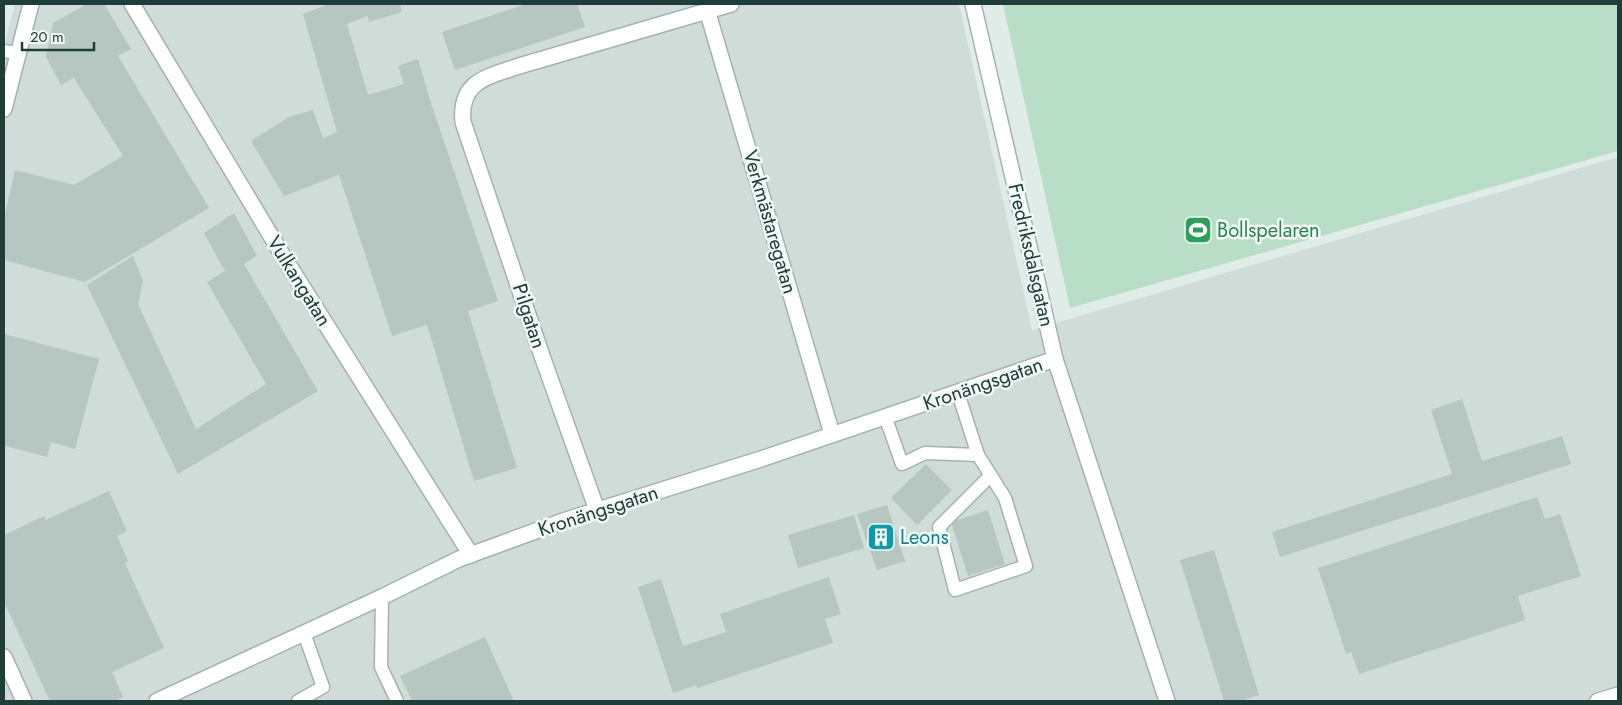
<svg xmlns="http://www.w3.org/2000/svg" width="1622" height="705" font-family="Jost,sans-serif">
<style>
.built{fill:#cfdcd8}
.green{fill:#b8dec8}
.building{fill:#b6c7c2}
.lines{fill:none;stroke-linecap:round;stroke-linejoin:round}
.lane-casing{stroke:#a3b4b0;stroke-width:15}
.street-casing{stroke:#a3b4b0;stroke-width:18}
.lane{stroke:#fff;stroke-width:12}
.street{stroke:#fff;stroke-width:15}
.labels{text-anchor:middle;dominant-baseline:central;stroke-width:5;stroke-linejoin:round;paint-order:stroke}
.street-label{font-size:20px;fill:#203d39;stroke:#f1f8f6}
.leisure-label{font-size:20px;fill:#27864d;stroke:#f1f8f6;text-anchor:start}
.culture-label{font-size:20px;fill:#0d838f;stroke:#f1f8f6;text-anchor:start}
</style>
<rect width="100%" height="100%" fill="#e0ece8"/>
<!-- built -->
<polygon class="built" points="15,4 959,4 1032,330 1618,157 1618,701 4,701 4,46"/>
<!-- green -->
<polygon class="green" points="1003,4 1618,4 1618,151 1070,308"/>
<!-- building -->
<g class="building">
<polygon points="87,4 104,4 131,49 118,56 209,208 85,282 4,260 4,218 15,170 74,185 123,156 74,78 61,85 46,57 53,23"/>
<polygon points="329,4 400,4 402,12 369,22 368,16 347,24 368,95 404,84 398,66 418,59 431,103 498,301 468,311 517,468 474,481 427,325 392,336 339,175 284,196 251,141 289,117 313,110 323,138 337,132 303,14"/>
<polygon points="526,4 577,4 585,27 455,70 442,32"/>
<polygon points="234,213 257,256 244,264 318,391 178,474 87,285 133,256 143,281 138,304 196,429 266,384 207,282 225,271 204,233"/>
<polygon points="4,334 99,359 75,449 51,442 47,457 6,446 4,452"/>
<polygon points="1462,399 1482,461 1562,436 1571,464 1280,557 1272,532 1452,474 1431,410"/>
<polygon points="926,464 952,490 917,525 891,498"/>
<polygon points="109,491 127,531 117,536 128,561 125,563 164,648 112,672 123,697 115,701 50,701 4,602 4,535 44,516 46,520"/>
<polygon points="1537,497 1545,519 1560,514 1581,576 1518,596 1525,620 1359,674 1351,652 1346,654 1318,568"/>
<polygon points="887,505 905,561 877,570 857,514"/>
<polygon points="988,510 1005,564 968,576 951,522"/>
<polygon points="854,515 864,548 798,568 788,535"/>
<polygon points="1214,550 1259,695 1240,701 1224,701 1180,560"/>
<polygon points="829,577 841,614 825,619 833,643 697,688 696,685 673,693 638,587 661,579 683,646 726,632 720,614"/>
<polygon points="485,637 514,701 412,701 400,676"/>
</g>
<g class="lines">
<!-- lane casing -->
<g class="lane-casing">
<g id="lane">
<polyline points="4,51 18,53"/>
<polyline points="885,416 902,464 925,453 978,455 958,393"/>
<polyline points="978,455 1005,498 1026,566 955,590 939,527 991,475"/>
<polyline points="382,597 381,667 397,701"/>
<polyline points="298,701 323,687 304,633"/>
</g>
</g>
<!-- street casing -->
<g class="street-casing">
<g id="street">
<polyline points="132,4 283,256 471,555"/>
<polyline points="973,4 1055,359 1167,701"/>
<polyline points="707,10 832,434"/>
<polyline points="4,109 31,4"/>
<path d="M597,510L542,356L463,122C459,81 487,77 519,66L731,4"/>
<polyline points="4,657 24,701"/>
<polyline points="157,701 382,597 459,559 563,521 761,459 1055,359"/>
<polyline points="1598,701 1618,695"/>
</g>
</g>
<!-- lane -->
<use href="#lane" class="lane"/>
<!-- street -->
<use href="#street" class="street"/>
</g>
<!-- icons -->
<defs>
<g id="stadium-square" transform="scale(1.4375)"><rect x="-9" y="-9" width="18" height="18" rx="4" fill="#2e9e5b" stroke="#f1f8f6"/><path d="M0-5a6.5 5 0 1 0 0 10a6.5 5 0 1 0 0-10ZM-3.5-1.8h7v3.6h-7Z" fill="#fff"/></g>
<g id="building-square" transform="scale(1.4375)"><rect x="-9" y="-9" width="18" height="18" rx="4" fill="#0f9aa8" stroke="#f1f8f6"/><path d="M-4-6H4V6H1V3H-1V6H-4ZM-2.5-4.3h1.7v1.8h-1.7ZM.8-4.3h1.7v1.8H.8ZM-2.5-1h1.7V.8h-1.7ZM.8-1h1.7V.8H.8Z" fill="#fff"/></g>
</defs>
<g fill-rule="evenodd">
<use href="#stadium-square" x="1198" y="230"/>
<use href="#building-square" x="881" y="537"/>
</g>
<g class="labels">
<!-- street labels -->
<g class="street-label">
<text transform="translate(770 222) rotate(74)">Verkmästaregatan</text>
<text transform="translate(1031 255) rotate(77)">Fredriksdalsgatan</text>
<text transform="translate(299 281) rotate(58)">Vulkangatan</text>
<text transform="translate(529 316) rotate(72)">Pilgatan</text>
<text transform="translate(983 384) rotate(-19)">Kronängsgatan</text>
<text transform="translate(598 511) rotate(-18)">Kronängsgatan</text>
</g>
<!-- leisure labels -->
<g class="leisure-label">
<text x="1217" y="230">Bollspelaren</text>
</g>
<!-- culture labels -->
<g class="culture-label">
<text x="900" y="537">Leons</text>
</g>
</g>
<!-- border -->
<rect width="1622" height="705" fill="none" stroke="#203d39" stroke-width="10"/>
<!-- scale -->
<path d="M22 42v8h72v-8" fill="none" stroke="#203d39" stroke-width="2.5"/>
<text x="30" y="42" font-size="15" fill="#203d39" stroke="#f1f8f6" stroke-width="4" paint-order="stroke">20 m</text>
</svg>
